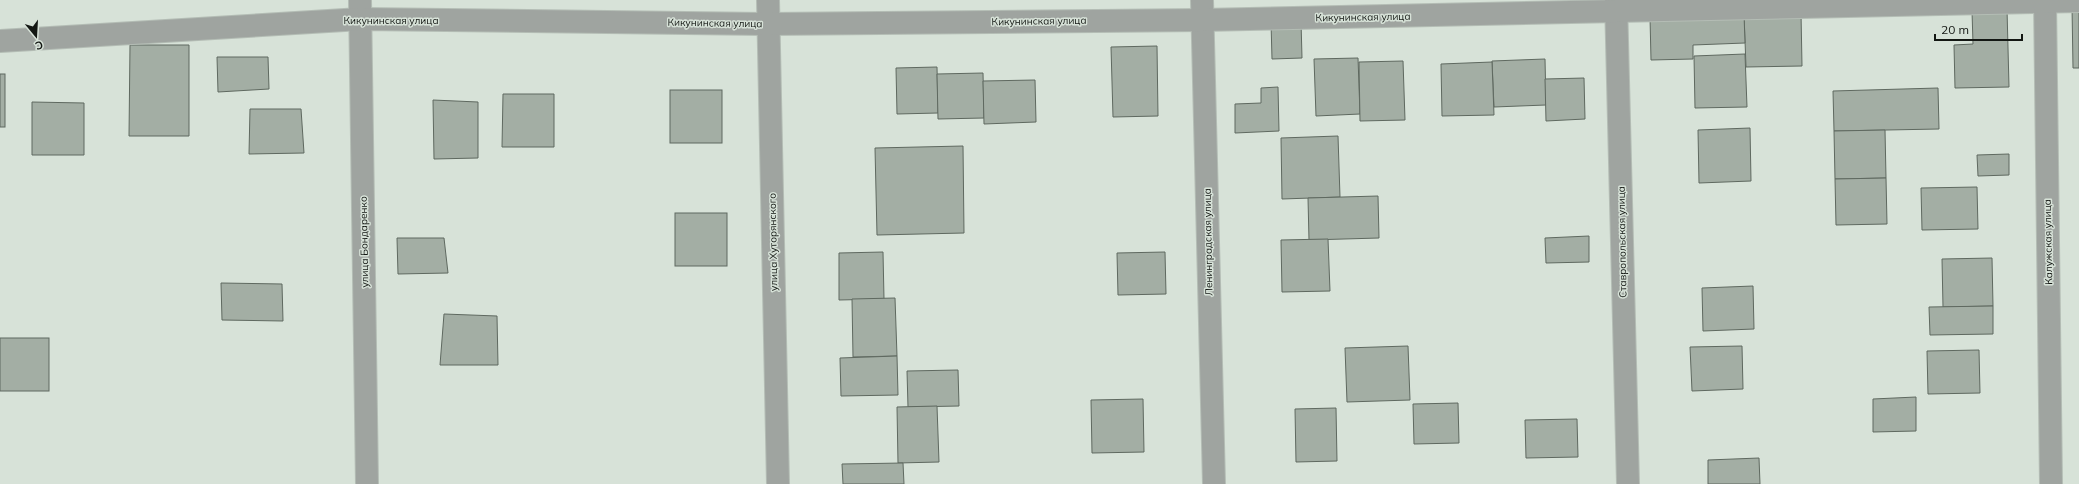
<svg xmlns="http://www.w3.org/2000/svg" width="2079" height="484" font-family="Mulish,sans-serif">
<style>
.building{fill:#a3aea4;stroke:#5f6960}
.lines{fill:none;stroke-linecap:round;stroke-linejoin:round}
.minor-casing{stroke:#b4bdb5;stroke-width:24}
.minor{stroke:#9fa4a0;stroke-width:22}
.labels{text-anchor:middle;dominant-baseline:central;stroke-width:3;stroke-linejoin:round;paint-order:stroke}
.street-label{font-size:10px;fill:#131713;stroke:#d7e2d8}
</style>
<rect width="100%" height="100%" fill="#d7e2d8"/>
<!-- building -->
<g class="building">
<polygon points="2072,6 2079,6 2079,68 2073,68"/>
<polygon points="2007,9 2009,87 1955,88 1954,45 1973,44 1972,11"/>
<polygon points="1801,13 1802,66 1746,67 1744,14"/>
<polygon points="1744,14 1745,43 1693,45 1693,59 1651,60 1650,17"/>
<polygon points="1301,21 1302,58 1272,59 1271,22"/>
<polygon points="130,45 189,45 189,136 129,136"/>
<polygon points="1157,46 1158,116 1113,117 1111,47"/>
<polygon points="1745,54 1747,107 1695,108 1694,56"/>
<polygon points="217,57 268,57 269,89 218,92"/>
<polygon points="1358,58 1360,114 1316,116 1314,59"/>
<polygon points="1545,59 1546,105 1494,107 1492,61"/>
<polygon points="1403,61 1405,120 1360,121 1359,62"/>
<polygon points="1492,62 1494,115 1442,116 1441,64"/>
<polygon points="937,67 938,113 897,114 896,68"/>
<polygon points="983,73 984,118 938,119 937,74"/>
<rect x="0" y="74" width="5" height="53"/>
<polygon points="1584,78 1585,119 1546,121 1545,79"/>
<polygon points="1035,80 1036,122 984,124 983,81"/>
<polygon points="1278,87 1279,131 1235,133 1235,104 1261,103 1261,88"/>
<polygon points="1938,88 1939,129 1834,131 1833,91"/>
<rect x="670" y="90" width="52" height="53"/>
<polygon points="503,94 554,94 554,147 502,147"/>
<polygon points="433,100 478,102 478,158 434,159"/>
<polygon points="32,102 84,103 84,155 32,155"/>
<polygon points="250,109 301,109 304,153 249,154"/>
<polygon points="1750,128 1751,181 1699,183 1698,130"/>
<polygon points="1885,130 1886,178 1835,179 1834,131"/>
<polygon points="1338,136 1340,197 1282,199 1281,138"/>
<polygon points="963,146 964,233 877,235 875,148"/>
<polygon points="2009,154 2009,175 1978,176 1977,155"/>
<polygon points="1886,178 1887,224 1836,225 1835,179"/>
<polygon points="1977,187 1978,229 1922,230 1921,188"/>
<polygon points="1378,196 1379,238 1309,240 1308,198"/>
<rect x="675" y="213" width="52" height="53"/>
<polygon points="1589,236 1589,262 1546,263 1545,238"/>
<polygon points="397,238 444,238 448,273 398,274"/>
<polygon points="1328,239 1330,291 1282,292 1281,240"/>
<polygon points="883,252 884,299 839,300 839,253"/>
<polygon points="1165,252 1166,294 1118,295 1117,253"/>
<polygon points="1992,258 1993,306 1943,307 1942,259"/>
<polygon points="221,283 282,284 283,321 222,320"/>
<polygon points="1753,286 1754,329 1703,331 1702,288"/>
<polygon points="895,298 897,356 853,357 852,299"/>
<polygon points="1993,306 1993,334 1930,335 1929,307"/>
<polygon points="444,314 497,316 498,365 440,365"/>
<rect x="0" y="338" width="49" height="53"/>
<polygon points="1408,346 1410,400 1347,402 1345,348"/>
<polygon points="1742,346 1743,389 1692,391 1690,347"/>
<polygon points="1979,350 1980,393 1928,394 1927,351"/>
<polygon points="897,356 898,395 841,396 840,358"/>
<polygon points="958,370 959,406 908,407 907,371"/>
<polygon points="1916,397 1916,431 1873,432 1873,399"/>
<polygon points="1143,399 1144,452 1092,453 1091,400"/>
<polygon points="1458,403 1459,443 1414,444 1413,404"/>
<polygon points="937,406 939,462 898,463 897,407"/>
<polygon points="1336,408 1337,461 1296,462 1295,409"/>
<polygon points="1577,419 1578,457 1526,458 1525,420"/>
<polygon points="1759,458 1760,484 1708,484 1708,460"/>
<polygon points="903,463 904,484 843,484 842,464"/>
</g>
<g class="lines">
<!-- minor casing -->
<g class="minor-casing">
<g id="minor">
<polyline points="360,0 367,484"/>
<polyline points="768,0 778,484"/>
<polyline points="1202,0 1214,484"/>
<polyline points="1616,0 1628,484"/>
<polyline points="2045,0 2051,484"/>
<polyline points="0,41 361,19 768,24 1203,20 2079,1"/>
</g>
</g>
<!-- minor -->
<use href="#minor" class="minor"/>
</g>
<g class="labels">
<!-- street labels -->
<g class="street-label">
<text transform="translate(1363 17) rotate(-1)">Кикунинская улица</text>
<text x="391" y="20">Кикунинская улица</text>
<text transform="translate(1039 21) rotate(-1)">Кикунинская улица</text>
<text transform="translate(715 23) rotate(1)">Кикунинская улица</text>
<text transform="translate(364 242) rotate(-91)">улица Бондаренко</text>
<text transform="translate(773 242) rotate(-91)">улица Хуторянского</text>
<text transform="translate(1208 242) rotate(-91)">Ленинградская улица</text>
<text transform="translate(1622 242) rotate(-91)">Ставропольская улица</text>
<text transform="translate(2048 242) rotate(-91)">Калужская улица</text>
</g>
</g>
<!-- north arrow -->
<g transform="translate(36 36) rotate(162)" stroke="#d7e2d8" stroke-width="3" paint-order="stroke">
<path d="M0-3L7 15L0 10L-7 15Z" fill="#131713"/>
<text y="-6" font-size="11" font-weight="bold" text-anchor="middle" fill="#131713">С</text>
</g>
<!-- scale -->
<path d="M1935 34v6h87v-6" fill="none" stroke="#131713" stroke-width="2"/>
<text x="1941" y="34" font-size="12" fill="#131713" stroke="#d7e2d8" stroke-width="3" paint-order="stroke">20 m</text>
</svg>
